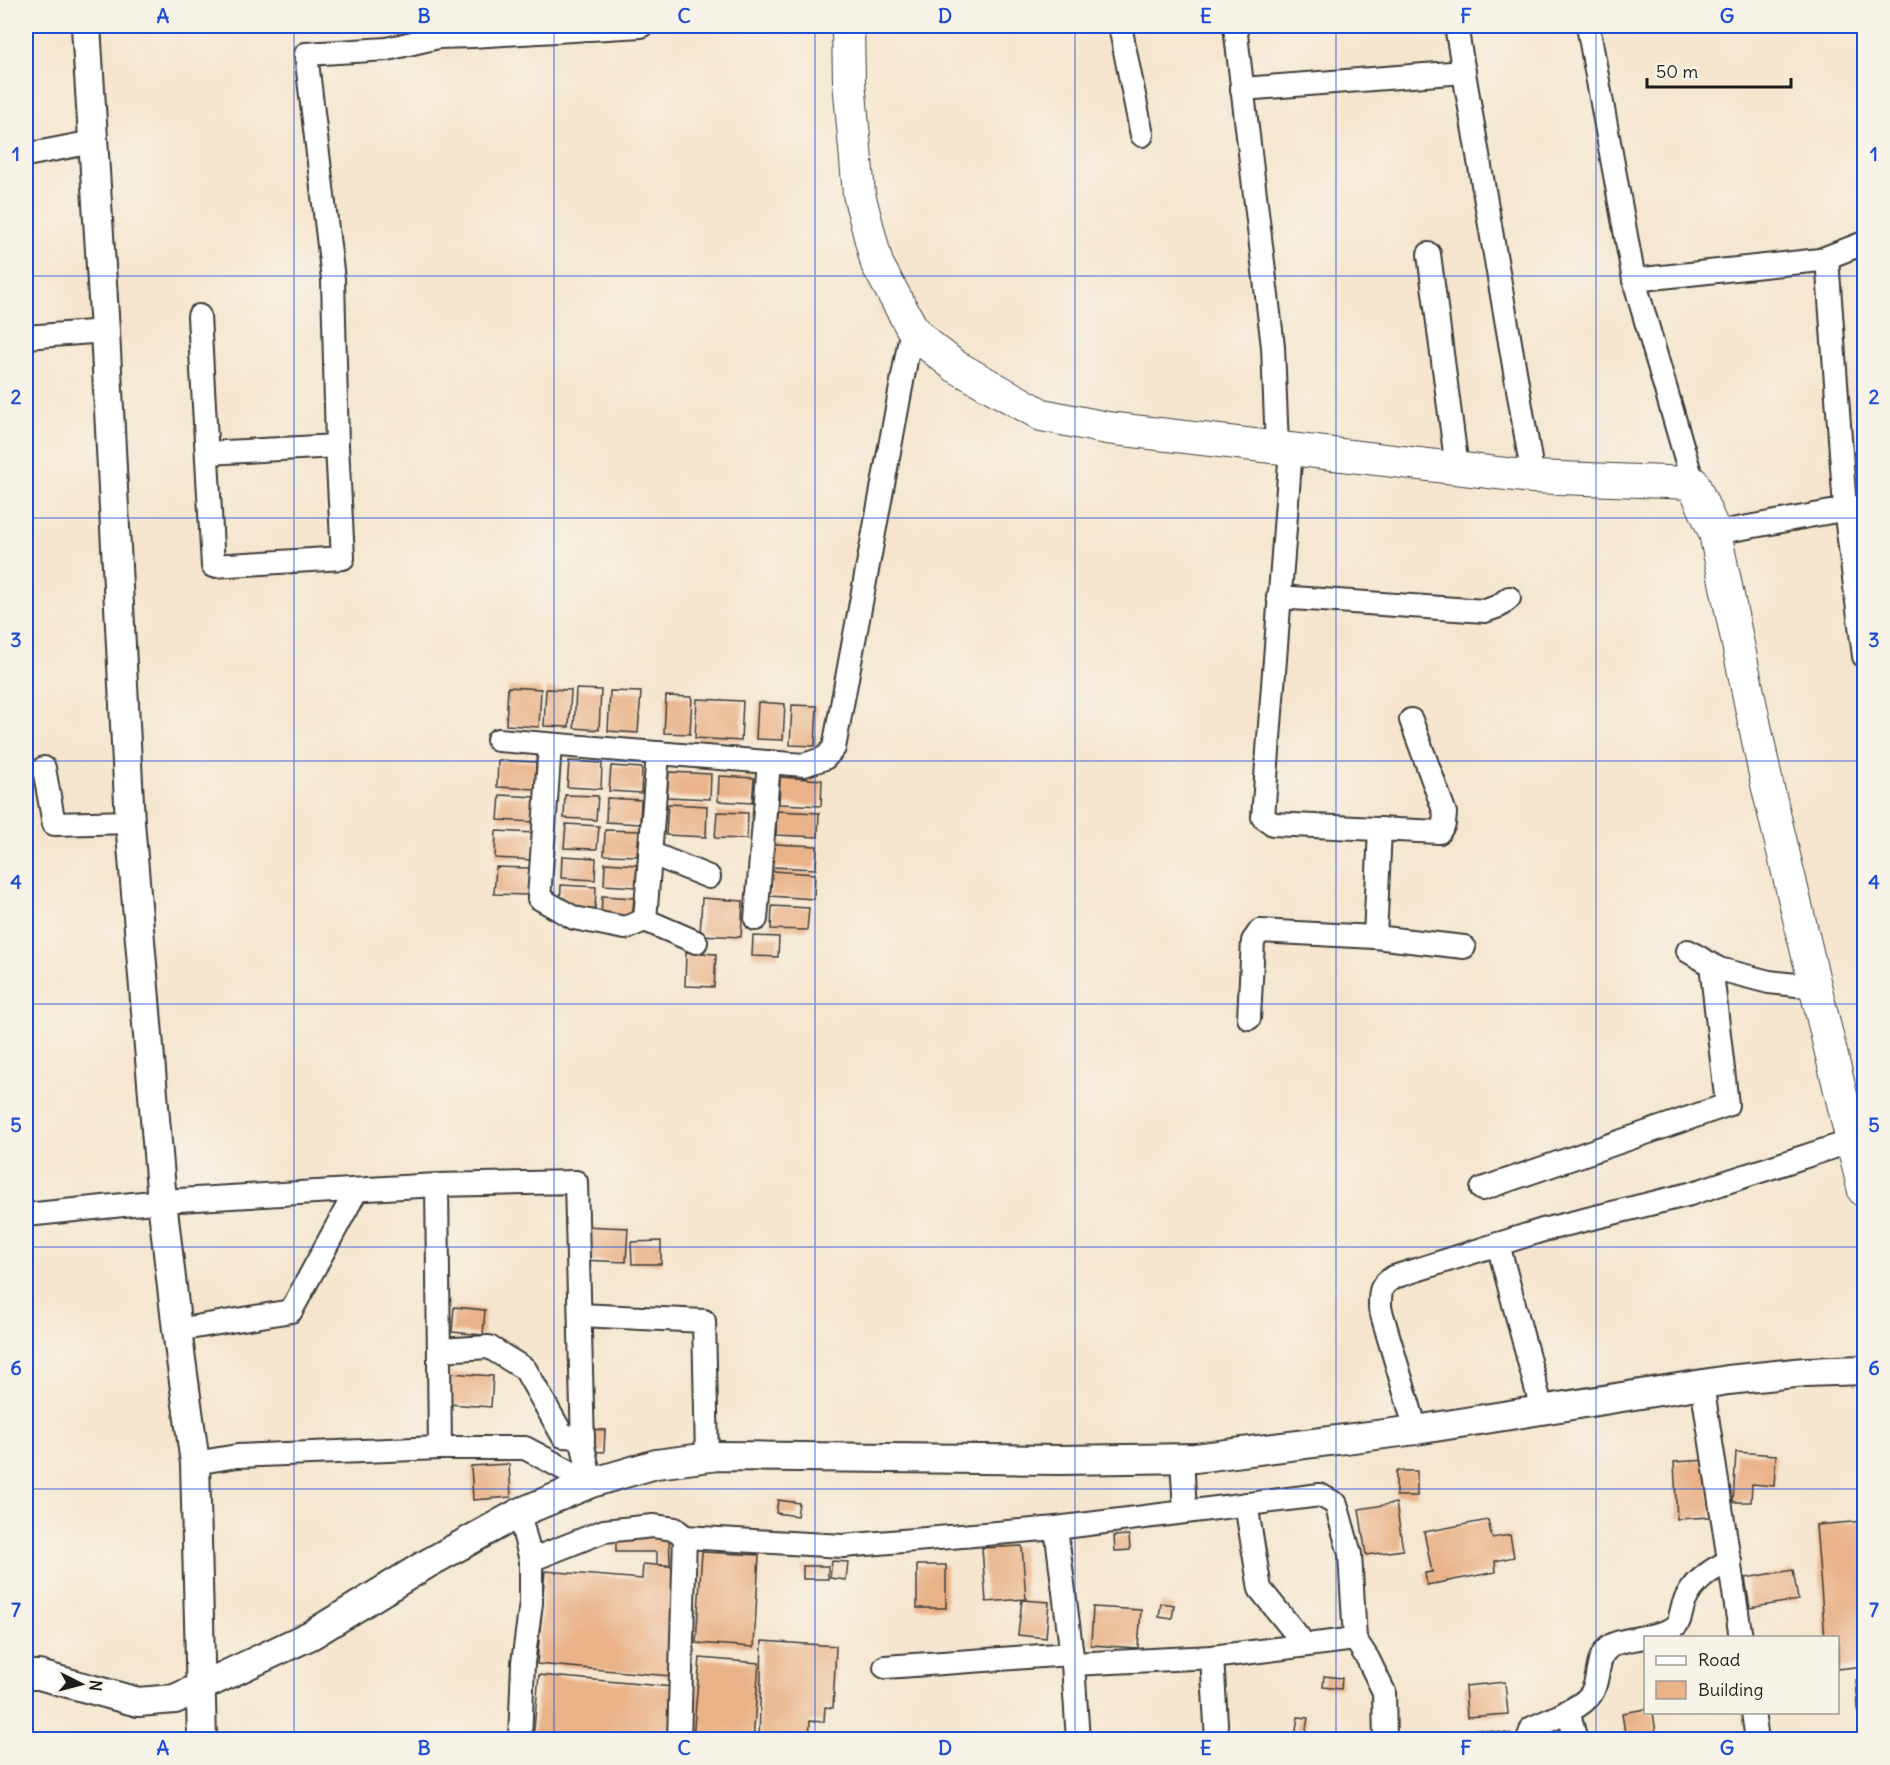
<svg xmlns="http://www.w3.org/2000/svg" width="1890" height="1765" font-family="Delius,sans-serif">
<style>
.building{fill:#e9b288}
.lines{fill:none;stroke-linecap:round;stroke-linejoin:round}
.minor-casing{stroke:#3d3a37;stroke-width:26}
.tertiary-casing{stroke:#3d3a37;stroke-width:32}
.secondary-casing{stroke:#3d3a37;stroke-width:34}
.minor{stroke:#fff;stroke-width:22}
.tertiary{stroke:#fff;stroke-width:28}
.secondary{stroke:#fff;stroke-width:32}
.grid{fill:none;stroke:#1d4ed8;stroke-width:1.5;stroke-opacity:0.55}
.neatline{fill:none;stroke:#1d4ed8;stroke-width:2}
.grid-label{font-size:20px;text-anchor:middle;font-weight:bold;fill:#1d4ed8}
</style>
<rect width="100%" height="100%" fill="#f7f3e8"/>
<filter id="ink" filterUnits="userSpaceOnUse"><feTurbulence type="fractalNoise" baseFrequency=".0167" numOctaves="2"/><feDisplacementMap in="SourceGraphic" scale="12" xChannelSelector="R" yChannelSelector="G"/><feConvolveMatrix kernelMatrix="1 2 1 2 8 2 1 2 1" color-interpolation-filters="sRGB"/></filter>
<filter id="wash" filterUnits="userSpaceOnUse"><feTurbulence type="fractalNoise" baseFrequency=".008" numOctaves="4" result="noise"/><feDisplacementMap in="SourceGraphic" scale="24" xChannelSelector="R" yChannelSelector="G"/><feGaussianBlur stdDeviation="1.35" result="paint"/><feColorMatrix in="noise" values="0 0 0 0 0 0 0 0 0 0 0 0 0 0 0 0 0 1.4 0 .05"/><feComposite in="paint" operator="in"/></filter>
<g filter="url(#wash)">
<rect width="100%" height="100%" fill="#f5e5ce"/>
<g id="blocks">
<!-- building -->
<g class="building">
<polygon points="508,687 541,689 539,727 506,725"/>
<polygon points="546,689 571,690 569,727 544,726"/>
<polygon points="576,689 601,690 599,730 574,728"/>
<polygon points="610,691 641,692 638,733 608,731"/>
<polygon points="666,696 692,697 690,734 664,733"/>
<polygon points="697,699 743,701 741,741 695,738"/>
<polygon points="758,702 785,704 783,740 756,739"/>
<polygon points="792,705 817,706 815,746 790,745"/>
<polygon points="498,760 536,762 535,789 497,787"/>
<polygon points="569,761 602,763 601,789 567,787"/>
<polygon points="611,766 642,768 641,793 609,791"/>
<polygon points="669,772 711,774 710,799 667,797"/>
<polygon points="719,776 754,778 752,803 718,801"/>
<polygon points="780,777 822,780 821,806 779,804"/>
<polygon points="500,795 535,797 534,822 498,820"/>
<polygon points="565,795 598,796 596,820 564,818"/>
<polygon points="607,798 641,800 640,824 606,822"/>
<polygon points="668,804 707,806 706,837 666,835"/>
<polygon points="777,811 819,813 818,837 776,835"/>
<polygon points="717,812 748,813 747,839 715,838"/>
<polygon points="566,824 599,826 597,849 564,848"/>
<polygon points="605,830 639,831 637,856 604,855"/>
<polygon points="496,831 534,833 533,860 495,858"/>
<polygon points="774,844 817,846 816,869 772,867"/>
<polygon points="562,856 596,858 595,880 561,878"/>
<polygon points="605,863 637,865 636,887 604,885"/>
<polygon points="496,867 529,868 528,895 494,894"/>
<polygon points="772,871 815,874 814,899 770,896"/>
<polygon points="561,885 596,887 595,910 560,908"/>
<polygon points="602,896 634,898 632,920 601,919"/>
<polygon points="702,898 743,901 741,937 700,935"/>
<polygon points="772,906 809,908 807,930 771,929"/>
<polygon points="753,936 779,937 778,957 752,956"/>
<polygon points="686,952 716,954 714,987 685,986"/>
<polygon points="582,1226 628,1228 626,1262 580,1260"/>
<polygon points="661,1241 661,1264 632,1264 631,1242"/>
<polygon points="454,1307 485,1310 483,1335 452,1332"/>
<polygon points="450,1373 493,1376 491,1407 448,1404"/>
<polygon points="588,1429 605,1430 604,1452 587,1451"/>
<polygon points="1736,1452 1776,1455 1774,1486 1752,1484 1751,1502 1733,1502"/>
<polygon points="1708,1460 1711,1517 1677,1519 1674,1462"/>
<polygon points="509,1464 511,1497 473,1500 471,1466"/>
<rect x="1396" y="1471" width="21" height="25"/>
<polygon points="778,1500 799,1503 797,1516 776,1513"/>
<polygon points="1396,1503 1403,1550 1366,1555 1359,1509"/>
<polygon points="1488,1520 1492,1538 1510,1535 1514,1557 1495,1561 1496,1572 1427,1585 1425,1573 1432,1572 1424,1532"/>
<polygon points="1864,1521 1864,1666 1838,1669 1838,1638 1825,1638 1816,1525"/>
<polygon points="616,1532 669,1532 670,1565 657,1565 657,1552 616,1552"/>
<polygon points="1129,1535 1130,1550 1115,1551 1114,1536"/>
<polygon points="1022,1546 1026,1599 986,1602 982,1548"/>
<polygon points="702,1552 759,1555 754,1647 696,1643"/>
<polygon points="832,1561 848,1562 846,1580 830,1578"/>
<polygon points="643,1564 680,1567 670,1676 537,1664 545,1571 642,1579"/>
<rect x="917" y="1565" width="29" height="43"/>
<rect x="803" y="1566" width="25" height="13"/>
<polygon points="1793,1570 1798,1600 1750,1608 1745,1578"/>
<polygon points="1022,1600 1049,1602 1046,1638 1018,1635"/>
<polygon points="1161,1603 1174,1605 1172,1619 1159,1617"/>
<polygon points="1093,1607 1141,1610 1138,1648 1091,1645"/>
<polygon points="762,1641 836,1646 833,1708 825,1707 824,1722 810,1721 809,1740 759,1740"/>
<polygon points="700,1658 759,1663 753,1740 693,1738"/>
<polygon points="539,1675 673,1687 669,1740 533,1740"/>
<polygon points="1324,1676 1342,1678 1341,1689 1323,1687"/>
<polygon points="1864,1679 1864,1735 1860,1735 1856,1680"/>
<polygon points="1505,1682 1508,1714 1467,1717 1465,1686"/>
<polygon points="1646,1709 1646,1712 1653,1712 1657,1740 1626,1740 1622,1713"/>
<polygon points="1298,1717 1308,1718 1304,1740 1295,1738"/>
<polygon points="1476,1729 1510,1734 1509,1740 1474,1740"/>
<polygon points="1056,1735 1057,1740 1033,1740 1033,1738"/>
</g>
</g>
</g>
<g filter="url(#ink)">
<use href="#blocks" fill-opacity="0" stroke="#3d3a37" stroke-width="1.5"/>
<g class="lines">
<!-- minor casing -->
<g class="minor-casing">
<g id="minor">
<polyline points="1120,26 1142,135"/>
<polyline points="1235,26 1273,347 1277,447"/>
<polyline points="1456,26 1533,477"/>
<polyline points="1588,26 1634,280 1693,483"/>
<polyline points="1242,89 1464,72"/>
<polyline points="26,155 93,142"/>
<polyline points="1429,254 1457,468"/>
<polyline points="1827,258 1845,508 1864,656"/>
<polyline points="1634,280 1820,260 1864,243"/>
<polyline points="199,316 213,566 343,558 337,446 333,279 306,54 387,49 438,37 472,36 641,26"/>
<polyline points="26,337 105,331"/>
<polyline points="1291,449 1263,817 1273,824 1439,832 1444,824 1445,813 1411,720"/>
<polyline points="207,453 337,446"/>
<polyline points="1715,533 1864,506"/>
<polyline points="1278,597 1485,611 1499,606 1509,598"/>
<polyline points="498,740 804,765 825,758 834,748 912,328"/>
<polyline points="550,745 539,898 574,918 625,928 645,920 696,942"/>
<polyline points="44,768 54,824 130,822"/>
<polyline points="650,853 709,877"/>
<polyline points="756,919 769,762"/>
<polyline points="645,920 658,753"/>
<polyline points="1375,937 1380,829"/>
<polyline points="1688,951 1719,969 1769,982 1815,987"/>
<polyline points="1249,1018 1253,941 1260,931 1375,937 1464,947"/>
<polyline points="437,1185 440,1448"/>
<polyline points="1482,1189 1727,1105 1711,964"/>
<polyline points="26,1215 162,1201 437,1185 576,1182 583,1446 591,1483"/>
<polyline points="1498,1244 1542,1410"/>
<polyline points="580,1315 704,1321 707,1457"/>
<polyline points="177,1330 291,1311 356,1191"/>
<polyline points="439,1350 489,1347 525,1369 563,1436 583,1437"/>
<polyline points="1702,1384 1741,1638"/>
<path d="M1416,1430L1380,1308C1380,1292 1379,1286 1394,1277L1543,1230L1690,1194L1852,1141"/>
<polyline points="195,1463 237,1456 440,1448 525,1448 591,1483"/>
<polyline points="1246,1504 1260,1589 1305,1645"/>
<polyline points="1185,1512 1320,1495 1336,1504 1350,1554 1355,1639 1368,1659 1384,1692 1385,1740"/>
<polyline points="519,1513 531,1560 531,1603 523,1663 520,1740"/>
<polyline points="531,1560 604,1531 653,1526 675,1529 685,1537 843,1546 1056,1528"/>
<polyline points="1212,1657 1217,1740"/>
<polyline points="1073,1664 1212,1657 1355,1639"/>
<polyline points="885,1667 1071,1654"/>
<polyline points="1568,1711 1576,1740"/>
<polyline points="1753,1712 1757,1740"/>
<polyline points="679,1740 685,1537"/>
<polyline points="1078,1740 1073,1664 1056,1528 1185,1512 1182,1458"/>
<path d="M1528,1740L1532,1728C1549,1720 1581,1709 1591,1694C1601,1679 1594,1656 1612,1645C1629,1636 1665,1639 1677,1624C1681,1619 1681,1610 1684,1603C1693,1582 1709,1570 1730,1561"/>
</g>
</g>
<!-- tertiary casing -->
<g class="tertiary-casing">
<g id="tertiary">
<polyline points="86,26 105,331 130,822 162,1201 177,1330 195,1463 202,1740"/>
<polyline points="26,1675 39,1675 138,1702 175,1699 311,1635 425,1565 519,1513 591,1483 656,1464 718,1456 1059,1460 1195,1458 1416,1430 1728,1380 1805,1372 1864,1370"/>
</g>
</g>
<!-- secondary casing -->
<g class="secondary-casing">
<polyline id="secondary" points="848,26 849,81 859,194 877,264 912,328 926,343 955,366 1042,415 1107,428 1533,477 1693,483 1715,533 1767,784 1864,1191"/>
</g>
<!-- minor -->
<use href="#minor" class="minor"/>
<!-- tertiary -->
<use href="#tertiary" class="tertiary"/>
<!-- secondary -->
<use href="#secondary" class="secondary"/>
</g>
</g>
<!-- grid -->
<path class="grid" d="M294,26V1740M554,26V1740M815,26V1740M1075,26V1740M1336,26V1740M1596,26V1740M26,276H1864M26,518H1864M26,761H1864M26,1004H1864M26,1247H1864M26,1489H1864"/>
<!-- margin -->
<rect width="1890" height="1765" fill="none" stroke="#f7f3e8" stroke-width="66"/>
<!-- legend -->
<rect x="1644" y="1636" width="195" height="78" fill="#f7f3e8" stroke="#9f9d96" stroke-width="1.5"/>
<rect x="1656" y="1656" width="30" height="9" fill="#ffffff" stroke="#9f9d96" stroke-width="1.5"/>
<text x="1698" y="1666" font-size="18" fill="#1c1c1c">Road</text>
<rect x="1656" y="1681" width="30" height="18" fill="#e9b288" stroke="#9f9d96" stroke-width="1.5"/>
<text x="1698" y="1696" font-size="18" fill="#1c1c1c">Building</text>
<!-- north arrow -->
<g transform="translate(81 1684) rotate(96)" stroke="#f7f3e8" stroke-width="4.5" paint-order="stroke">
<path d="M0-4.5L10 22L0 15L-10 22Z" fill="#1c1c1c"/>
<text y="-9" font-size="16" font-weight="bold" text-anchor="middle" fill="#1c1c1c">N</text>
</g>
<!-- scale -->
<path d="M1647 78v9h144v-9" fill="none" stroke="#1c1c1c" stroke-width="3"/>
<text x="1656" y="78" font-size="18" fill="#1c1c1c" stroke="#f7f3e8" stroke-width="4.5" paint-order="stroke">50 m</text>
<rect x="33" y="33" width="1824" height="1699" class="neatline"/>
<g class="grid-label">
<text x="163" y="23">A</text>
<text x="424" y="23">B</text>
<text x="684" y="23">C</text>
<text x="945" y="23">D</text>
<text x="1206" y="23">E</text>
<text x="1466" y="23">F</text>
<text x="1727" y="23">G</text>
<text x="16" y="161">1</text>
<text x="1874" y="161">1</text>
<text x="16" y="404">2</text>
<text x="1874" y="404">2</text>
<text x="16" y="647">3</text>
<text x="1874" y="647">3</text>
<text x="16" y="889">4</text>
<text x="1874" y="889">4</text>
<text x="16" y="1132">5</text>
<text x="1874" y="1132">5</text>
<text x="16" y="1375">6</text>
<text x="1874" y="1375">6</text>
<text x="16" y="1617">7</text>
<text x="1874" y="1617">7</text>
<text x="163" y="1755">A</text>
<text x="424" y="1755">B</text>
<text x="684" y="1755">C</text>
<text x="945" y="1755">D</text>
<text x="1206" y="1755">E</text>
<text x="1466" y="1755">F</text>
<text x="1727" y="1755">G</text>
</g>
</svg>
